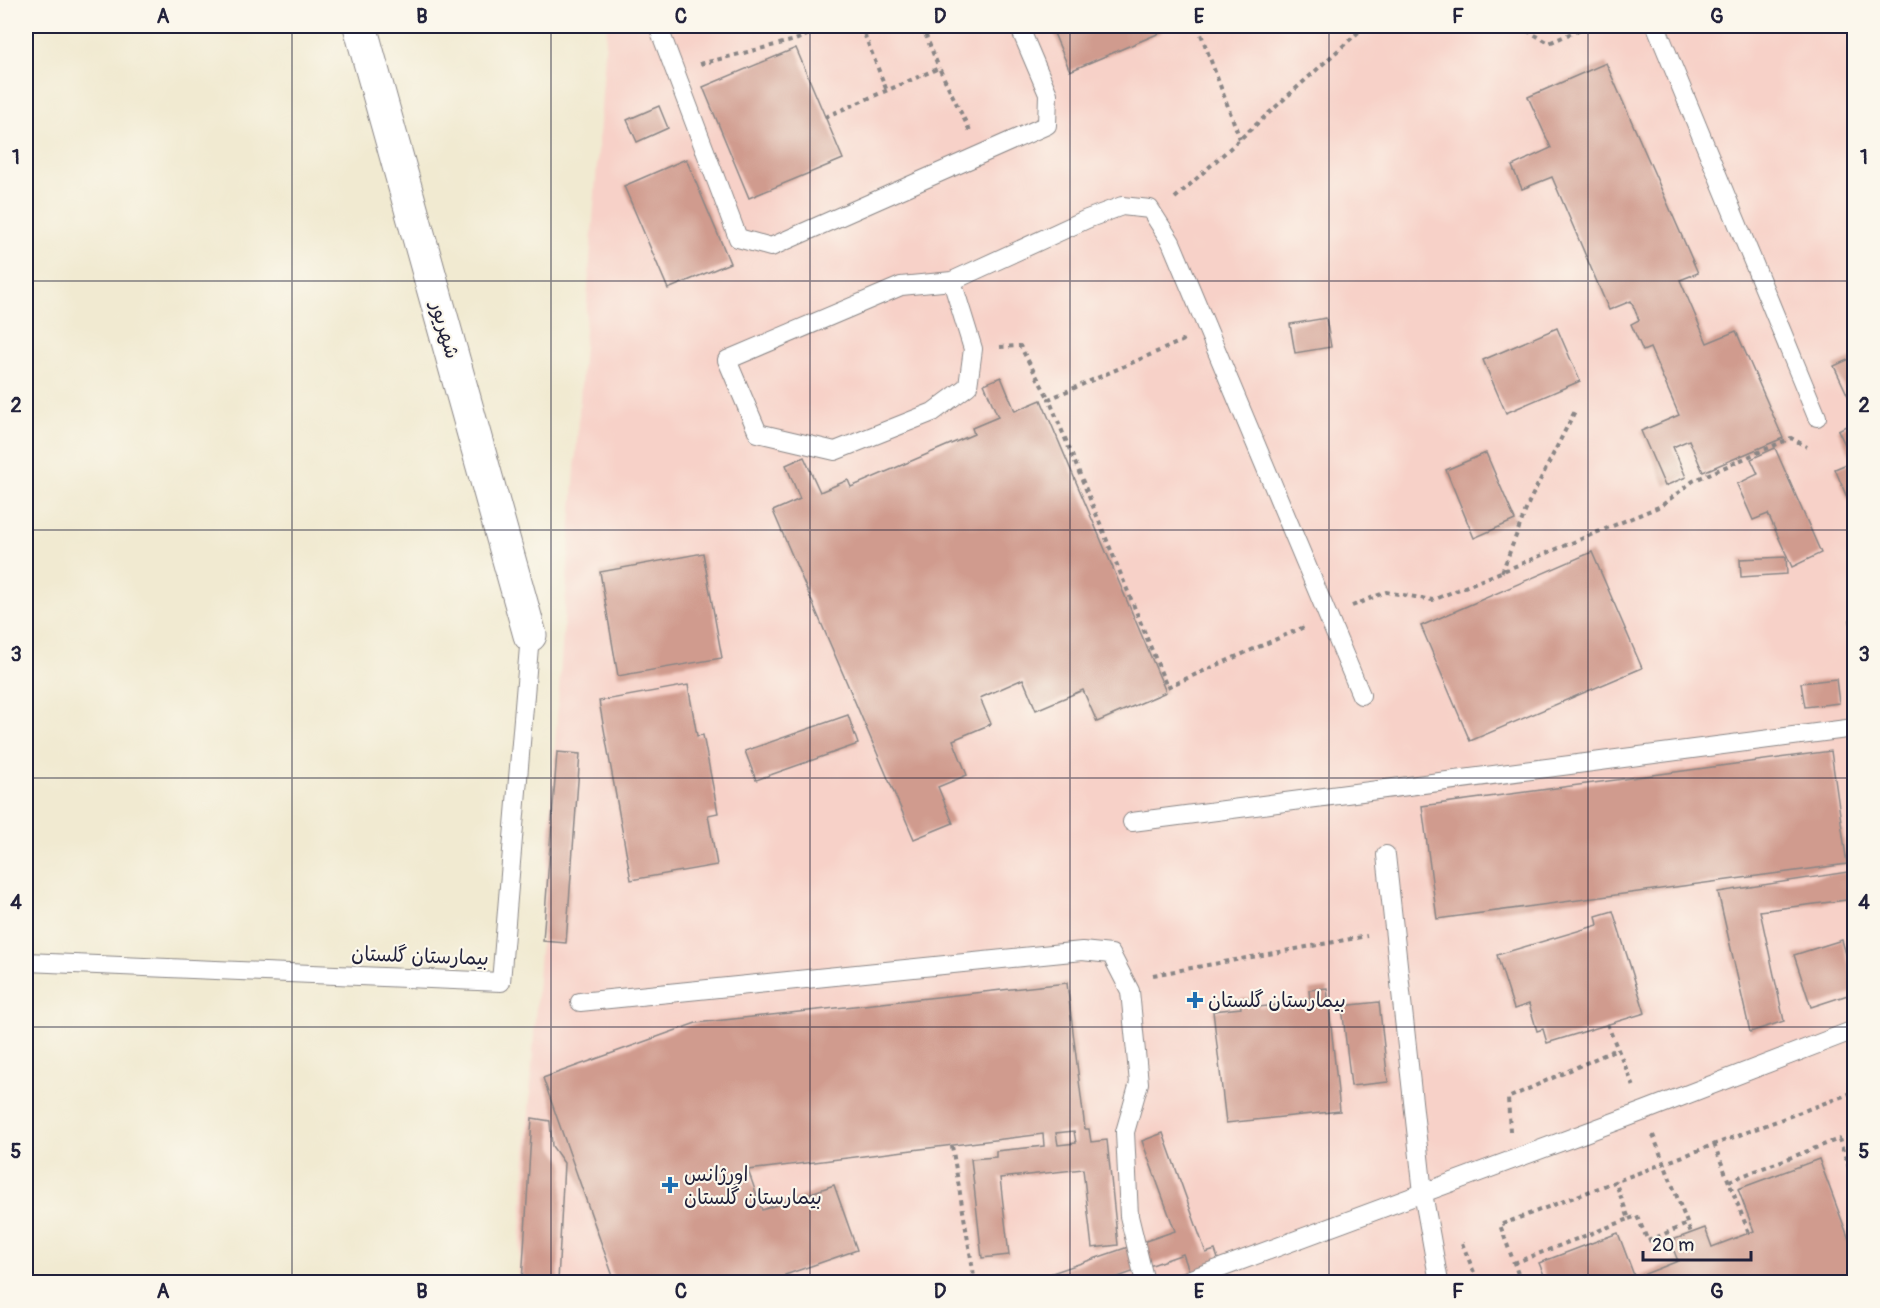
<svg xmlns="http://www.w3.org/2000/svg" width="1880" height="1308" font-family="Pangolin,'Playpen Sans Arabic',sans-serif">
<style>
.built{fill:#f7d1c8}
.building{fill:#d09b8e;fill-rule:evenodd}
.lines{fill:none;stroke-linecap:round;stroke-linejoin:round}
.lane-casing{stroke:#8a8686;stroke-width:20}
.street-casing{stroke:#8a8686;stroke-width:35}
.path{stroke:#8a8686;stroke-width:4;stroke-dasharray:4.5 4.5;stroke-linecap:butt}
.lane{stroke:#fff;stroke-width:18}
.street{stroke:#fff;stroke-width:33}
.grid{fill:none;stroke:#22223b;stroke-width:1.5;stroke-opacity:0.55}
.poi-dot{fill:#1f6fb2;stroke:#fbf7ec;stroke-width:2}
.labels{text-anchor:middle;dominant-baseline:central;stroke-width:4.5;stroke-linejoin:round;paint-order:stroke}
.street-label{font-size:20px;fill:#22223b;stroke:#fbf7ec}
.poi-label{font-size:20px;fill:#22223b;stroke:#fbf7ec;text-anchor:start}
.neatline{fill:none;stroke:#22223b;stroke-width:2}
.grid-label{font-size:20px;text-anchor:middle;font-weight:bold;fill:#22223b}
</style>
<rect width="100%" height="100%" fill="#fbf7ec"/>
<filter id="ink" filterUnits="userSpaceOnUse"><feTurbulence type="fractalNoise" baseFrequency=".0167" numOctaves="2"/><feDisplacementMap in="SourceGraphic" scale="12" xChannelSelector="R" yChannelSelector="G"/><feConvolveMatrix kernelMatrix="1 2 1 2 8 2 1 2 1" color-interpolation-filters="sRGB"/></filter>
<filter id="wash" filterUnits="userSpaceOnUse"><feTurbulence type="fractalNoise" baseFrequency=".008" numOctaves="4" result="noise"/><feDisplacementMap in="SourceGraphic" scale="24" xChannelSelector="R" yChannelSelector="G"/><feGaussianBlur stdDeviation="1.35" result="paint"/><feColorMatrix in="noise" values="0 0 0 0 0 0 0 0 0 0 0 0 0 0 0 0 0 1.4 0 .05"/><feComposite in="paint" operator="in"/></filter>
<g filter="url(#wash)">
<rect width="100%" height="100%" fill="#f1ead1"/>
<!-- built -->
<polygon class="built" points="607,26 1854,26 1854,1282 518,1282 534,1035"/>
<g id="blocks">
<!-- building -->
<g class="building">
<polygon points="1051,26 1160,26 1162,32 1070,71"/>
<polygon points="796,48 843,159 749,198 703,87"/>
<polygon points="1606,63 1698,273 1680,280 1707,343 1736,331 1783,438 1703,472 1689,440 1673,447 1686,477 1665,486 1641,431 1679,415 1650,348 1643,351 1631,324 1639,320 1631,301 1609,310 1552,177 1522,189 1512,166 1551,148 1528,97"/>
<polygon points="659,106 668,128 637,142 627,120"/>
<polygon points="686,159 730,263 668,289 624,186"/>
<polygon points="1326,318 1331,347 1295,353 1290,324"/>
<polygon points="1557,328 1580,381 1506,413 1483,360"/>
<polygon points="1854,357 1854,393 1848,396 1834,366"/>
<polygon points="1001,377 1015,411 1041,400 1166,692 1097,722 1083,690 1036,710 1023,679 980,698 991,724 953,740 967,775 938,787 953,823 914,839 773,511 800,499 786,465 804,457 820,492 848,480 851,487 974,434 972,428 998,417 984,384"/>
<polygon points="1854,422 1854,455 1851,457 1838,430"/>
<polygon points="1775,448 1821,553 1792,567 1768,514 1753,520 1737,484 1758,474 1751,459"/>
<polygon points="1486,453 1515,520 1474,538 1446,470"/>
<polygon points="1854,461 1854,514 1835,469"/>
<polygon points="1592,552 1642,668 1470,741 1421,626"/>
<polygon points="703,553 722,658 618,676 600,572"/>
<polygon points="1786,557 1787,574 1741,577 1740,559"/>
<polygon points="1836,679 1839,703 1805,707 1801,683"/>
<polygon points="688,685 697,736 703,735 718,813 708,815 717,865 631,880 599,701"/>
<polygon points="848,715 858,744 756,780 745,751"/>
<polygon points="1831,751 1847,864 1437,919 1422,806"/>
<polygon points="557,752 580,754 566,943 543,941"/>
<polygon points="1854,871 1854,899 1760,911 1784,1021 1750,1032 1718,892"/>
<polygon points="1613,911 1645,1013 1547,1043 1543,1029 1537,1031 1529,1004 1514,1009 1497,955 1598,925 1596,916"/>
<polygon points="1842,940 1854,982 1854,993 1811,1007 1794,955"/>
<path d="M1067,983L1085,1129H1089L1091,1142L1107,1140L1118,1245L1092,1248L1083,1169L1000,1178L1009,1255L982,1258L971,1159L996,1157V1151L1044,1146L1043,1134L748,1170L762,1210L834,1185L857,1250L785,1275L788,1282H615L543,1078L696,1023ZM1074,1131L1076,1143L1058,1145L1056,1133Z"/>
<polygon points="1327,988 1340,1111 1226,1123 1213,1011 1241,1008 1240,999 1258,997 1259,1007 1310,1001 1309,990"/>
<polygon points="1379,1002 1388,1082 1351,1086 1342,1006"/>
<polygon points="532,1118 550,1121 552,1146 564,1163 558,1282 522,1282"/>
<polygon points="1163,1133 1206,1253 1215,1250 1226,1282 1193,1282 1183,1254 1104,1282 1026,1282 1175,1231 1142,1141"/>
<polygon points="1819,1159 1854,1253 1854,1282 1547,1282 1539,1263 1618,1233 1635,1278 1678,1261 1670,1241 1705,1228 1712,1247 1754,1231 1738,1189"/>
</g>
</g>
</g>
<g filter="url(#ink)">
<use href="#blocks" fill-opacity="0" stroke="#8a8686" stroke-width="1.5"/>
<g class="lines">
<!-- lane casing -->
<g class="lane-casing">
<g id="lane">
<polyline points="658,26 738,238 771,247 1047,125 1048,94 1019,26"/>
<polyline points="1656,26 1817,417"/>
<polyline points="952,281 973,349 968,386 933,412 835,451 758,433 727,360 901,286 952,281 1087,219 1122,206 1150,209 1171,242 1361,695"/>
<polyline points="1132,822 1854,728"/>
<polyline points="1386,855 1423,1193 1439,1282"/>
<polyline points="26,962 501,982 530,635"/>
<polyline points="580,1002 1082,951 1111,954 1130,991 1139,1083 1125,1132 1129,1216 1145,1282"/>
<polyline points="1183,1282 1644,1111 1854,1030"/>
</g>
</g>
<!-- street casing -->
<g class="street-casing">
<polyline id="street" points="360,26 530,635"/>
</g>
<!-- path -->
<g class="path">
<polyline points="861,26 887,91"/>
<polyline points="922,26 939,68"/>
<polyline points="1198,26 1240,139"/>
<polyline points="1519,26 1549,43 1588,26"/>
<polyline points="1687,30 1697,26"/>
<polyline points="700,64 795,40 828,26"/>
<polyline points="825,117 939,68 970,131"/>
<polyline points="1175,198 1365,26"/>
<polyline points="1184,340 1049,399 1167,687 1304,627"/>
<polyline points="1000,347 1020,346 1049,399"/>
<polyline points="1502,572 1529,502 1576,409"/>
<polyline points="1851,583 1851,620 1854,637"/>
<polyline points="1352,606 1386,592 1433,600 1661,506 1693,481 1791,438 1807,447"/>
<polyline points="1153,975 1367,936"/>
<polyline points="1607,1024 1634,1087"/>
<polyline points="1510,1131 1508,1098 1617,1049"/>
<polyline points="1653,1135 1691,1233"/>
<polyline points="1714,1144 1749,1233"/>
<polyline points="952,1146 975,1282"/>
<polyline points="1729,1181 1839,1139 1854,1182"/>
<polyline points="1629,1219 1637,1216 1648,1241 1687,1224"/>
<polyline points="1462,1243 1478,1282"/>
<polyline points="1514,1263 1629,1219 1615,1181"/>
<polyline points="1521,1282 1500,1225 1854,1092"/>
</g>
<!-- lane -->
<use href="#lane" class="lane"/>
<!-- street -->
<use href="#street" class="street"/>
</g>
</g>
<!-- grid -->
<path class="grid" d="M292,26V1282M551,26V1282M810,26V1282M1070,26V1282M1329,26V1282M1588,26V1282M26,281H1854M26,530H1854M26,778H1854M26,1027H1854"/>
<!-- markers -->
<g class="poi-dot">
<path d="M1192 991h6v6h6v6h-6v6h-6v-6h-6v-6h6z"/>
<path d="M667 1176h6v6h6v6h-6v6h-6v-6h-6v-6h6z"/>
</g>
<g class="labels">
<!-- street labels -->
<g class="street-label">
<text transform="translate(445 330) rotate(74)">شهریور</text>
<text transform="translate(420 956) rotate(2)">بیمارستان گلستان</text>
</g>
<!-- poi labels -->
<g class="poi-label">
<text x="1208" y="1000">بیمارستان گلستان</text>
<text x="684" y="1174">اورژانس<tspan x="684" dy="23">بیمارستان گلستان</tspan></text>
</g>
</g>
<!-- margin -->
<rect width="1880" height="1308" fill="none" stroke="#fbf7ec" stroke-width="66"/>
<!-- scale -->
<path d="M1643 1251v9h108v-9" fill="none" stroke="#22223b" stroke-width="3"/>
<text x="1652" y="1251" font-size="18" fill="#22223b" stroke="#fbf7ec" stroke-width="4.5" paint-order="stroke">20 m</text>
<rect x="33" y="33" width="1814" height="1242" class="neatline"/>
<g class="grid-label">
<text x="163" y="23">A</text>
<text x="422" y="23">B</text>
<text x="681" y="23">C</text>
<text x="940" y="23">D</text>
<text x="1199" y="23">E</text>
<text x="1458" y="23">F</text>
<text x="1717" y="23">G</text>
<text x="16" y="164">1</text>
<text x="1864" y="164">1</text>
<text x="16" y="412">2</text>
<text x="1864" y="412">2</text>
<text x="16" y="661">3</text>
<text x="1864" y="661">3</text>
<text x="16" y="909">4</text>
<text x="1864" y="909">4</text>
<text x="16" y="1158">5</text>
<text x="1864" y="1158">5</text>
<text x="163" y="1298">A</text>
<text x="422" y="1298">B</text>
<text x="681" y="1298">C</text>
<text x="940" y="1298">D</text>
<text x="1199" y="1298">E</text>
<text x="1458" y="1298">F</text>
<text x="1717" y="1298">G</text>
</g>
</svg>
